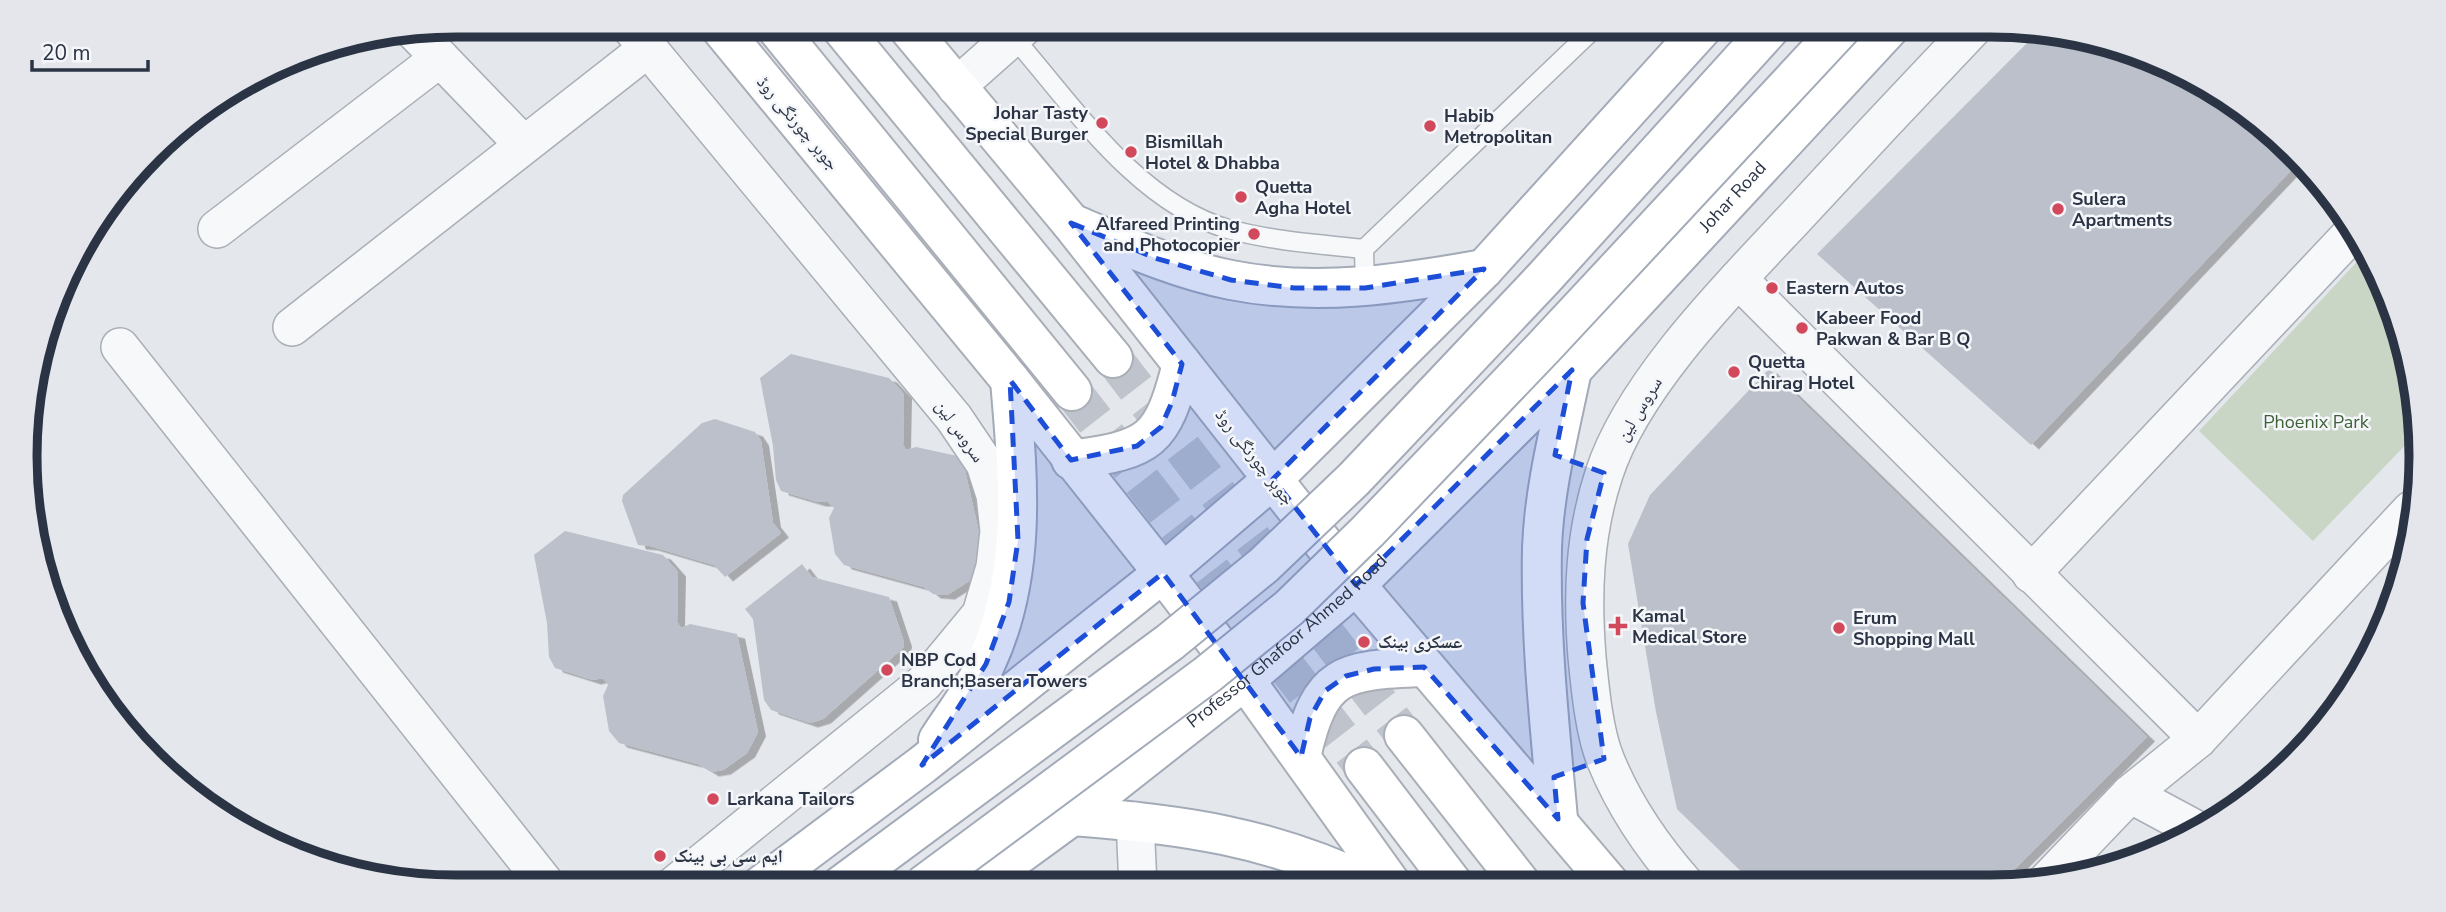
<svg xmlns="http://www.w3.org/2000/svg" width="2446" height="912" font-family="'Nunito Sans','Noto Naskh Arabic',sans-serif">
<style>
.green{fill:#c9d6c5}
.building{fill:#bbc0ca;filter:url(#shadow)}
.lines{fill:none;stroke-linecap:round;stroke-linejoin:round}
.secondary-tunnel{stroke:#bfc3cb;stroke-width:38;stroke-dasharray:38 19;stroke-linecap:butt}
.service-casing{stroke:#a9aeb7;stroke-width:21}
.minor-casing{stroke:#a9aeb7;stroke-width:40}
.secondary-casing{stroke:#a9aeb7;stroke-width:42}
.primary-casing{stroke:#a3abb8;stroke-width:42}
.service{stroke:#f7f8fa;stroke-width:18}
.minor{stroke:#f7f8fa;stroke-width:37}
.secondary{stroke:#fff;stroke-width:38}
.primary{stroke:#fff;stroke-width:38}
.primary-bridge-casing{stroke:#a3abb8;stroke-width:42;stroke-linecap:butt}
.primary-bridge{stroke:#fff;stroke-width:38}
.marked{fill:#1d4ed8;fill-opacity:0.2;stroke:#1d4ed8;stroke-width:5;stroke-dasharray:14 9;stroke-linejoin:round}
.poi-dot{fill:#d1495b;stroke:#f4f6f9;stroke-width:2.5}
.labels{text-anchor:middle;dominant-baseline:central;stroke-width:5;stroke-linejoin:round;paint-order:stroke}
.poi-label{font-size:18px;font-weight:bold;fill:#2b3445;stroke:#f4f6f9;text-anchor:start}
.street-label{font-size:18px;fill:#2b3445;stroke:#f4f6f9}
.park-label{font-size:18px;fill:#3f6138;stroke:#f4f6f9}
.rim{fill:none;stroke:#2b3445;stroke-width:9}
</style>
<defs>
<filter id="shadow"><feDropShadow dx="8" dy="4.5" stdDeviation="0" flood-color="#0004"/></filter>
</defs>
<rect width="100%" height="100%" fill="#e4e7ec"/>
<!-- green -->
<polygon class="green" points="2367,251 2418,400 2416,434 2313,541 2199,431"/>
<!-- building -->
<g class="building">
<polygon points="2039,31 2102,39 2253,114 2297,164 2031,445 1817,254"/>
<polygon points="791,354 889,378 904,394 903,445 906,450 916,447 962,457 984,555 974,578 947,595 933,594 924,587 844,565 835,554 829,518 834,508 828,502 818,502 781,491 776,480 773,446 760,378"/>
<polygon points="1769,369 2147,737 2000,884 1754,884 1677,809 1656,712 1628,544 1650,495"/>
<polygon points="715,419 755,432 761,441 773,523 781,533 725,577 714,565 650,546 638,545 622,501 623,495 702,423"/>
<polygon points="565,531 663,555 678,572 677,622 681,628 690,624 737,634 758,732 747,753 723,770 711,772 698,764 619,743 609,731 603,696 608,685 603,678 593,680 555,668 549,657 547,623 534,555"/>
<polygon points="802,564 812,577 889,597 904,642 903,648 823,719 810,723 771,710 764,700 753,619 745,609"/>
</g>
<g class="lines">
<!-- secondary-tunnel -->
<g class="secondary-tunnel">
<polyline points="1113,358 1404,735"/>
<polyline points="1072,391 1364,767"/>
</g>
<!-- service casing -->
<g class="service-casing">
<g id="service">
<path d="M1013,37C1073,105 1136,202 1228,229C1272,241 1318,244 1364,249"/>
<polyline points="1365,288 1364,249 1599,24"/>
</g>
</g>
<!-- minor casing -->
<g class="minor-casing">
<g id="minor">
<polyline points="628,24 954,418 985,464 995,495 999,531 995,567 981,614 924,683 672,887"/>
<polyline points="414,31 523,144"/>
<polyline points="956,87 1027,24"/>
<polyline points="217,229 440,58"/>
<polyline points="1738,279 2198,739"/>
<polyline points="292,327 647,49"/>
<polyline points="120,347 548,887"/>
<polyline points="2031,574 2355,230"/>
<polyline points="2130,794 2199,831"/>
<polyline points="1135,821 1138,886"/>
<polyline points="2044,884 2130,794 2198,739 2411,510"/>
<path d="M1686,885C1654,849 1624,805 1606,761C1594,733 1590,687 1587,657C1582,594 1584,535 1604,474C1632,386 1729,288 1792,221C1853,155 1915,89 1977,24"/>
</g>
</g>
<!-- secondary casing -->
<g class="secondary-casing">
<g id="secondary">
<polyline points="717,24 1010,380 1163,573 1245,680 1392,885"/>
<polyline points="773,24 1072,391"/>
<polyline points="838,24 1113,358"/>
<polyline points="905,24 1071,223 1356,585 1611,885"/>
<path d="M1071,460C1151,449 1162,442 1182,364"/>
<polyline points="1404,735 1522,885"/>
<path d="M1301,757C1320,672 1342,670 1424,667"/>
<polyline points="1364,767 1454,885"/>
</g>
</g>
<!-- primary casing -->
<g class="primary-casing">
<g id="primary">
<path d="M1071,223C1123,245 1175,269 1231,280C1316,297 1400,284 1484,269"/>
<path d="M938,740C954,715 974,690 986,663C1028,573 1018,476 1010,380"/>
<path d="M1072,816C1181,824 1272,837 1371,885"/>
<path d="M1558,819C1550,729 1540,639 1542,548C1544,489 1560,428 1572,370"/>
<path id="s1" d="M976,886L1072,816L1245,680L1356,585L1572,370L1893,24"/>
<polyline points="759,887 922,765 1163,573 1273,479 1484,269 1706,24"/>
</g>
</g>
<!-- service -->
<use href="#service" class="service"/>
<!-- minor -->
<use href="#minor" class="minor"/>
<!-- secondary -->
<use href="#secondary" class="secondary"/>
<!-- primary -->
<use href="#primary" class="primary"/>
<!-- primary-bridge casing -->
<g class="primary-bridge-casing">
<g id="primary-bridge">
<polyline points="922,886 1208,674 1289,608 1368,531 1544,347 1845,24"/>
<polyline points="839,887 1170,642 1264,565 1354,479 1544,278 1774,24"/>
</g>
</g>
<!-- primary-bridge -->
<use href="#primary-bridge" class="primary-bridge"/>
</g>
<!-- marked area -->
<path class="marked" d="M1071,223L1155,258L1231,280L1294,288H1365L1484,269L1273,479L1356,585L1572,370L1555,455L1604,473L1587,539L1583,603L1604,759L1554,777L1558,819L1424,667L1374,669L1346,676L1325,691L1310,718L1301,757L1163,573L922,765L986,664L1009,602L1018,540L1010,380L1071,460L1137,446L1161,427L1172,402L1182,364Z"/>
<!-- markers -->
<g class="poi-dot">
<circle cx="1102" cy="123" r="7"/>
<circle cx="1430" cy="126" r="7"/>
<circle cx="1131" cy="152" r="7"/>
<circle cx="1241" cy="197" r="7"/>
<circle cx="2058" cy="209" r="7"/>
<circle cx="1254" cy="234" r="7"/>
<circle cx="1772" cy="288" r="7"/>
<circle cx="1802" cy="328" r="7"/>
<circle cx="1734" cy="372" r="7"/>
<path d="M1614.5 615.5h7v7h7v7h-7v7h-7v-7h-7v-7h7z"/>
<circle cx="1839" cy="628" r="7"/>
<circle cx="1364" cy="642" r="7"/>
<circle cx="887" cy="670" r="7"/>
<circle cx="713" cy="799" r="7"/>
<circle cx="660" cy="856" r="7"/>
</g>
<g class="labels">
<!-- poi labels -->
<g class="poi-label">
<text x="1088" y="113" text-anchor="end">Johar Tasty<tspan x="1088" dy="21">Special Burger</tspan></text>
<text x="1444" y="116">Habib<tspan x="1444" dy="21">Metropolitan</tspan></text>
<text x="1145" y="142">Bismillah<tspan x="1145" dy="21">Hotel &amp; Dhabba</tspan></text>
<text x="1255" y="187">Quetta<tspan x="1255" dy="21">Agha Hotel</tspan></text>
<text x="2072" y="199">Sulera<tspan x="2072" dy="21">Apartments</tspan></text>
<text x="1240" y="224" text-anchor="end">Alfareed Printing<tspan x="1240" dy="21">and Photocopier</tspan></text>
<text x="1786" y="288">Eastern Autos</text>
<text x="1816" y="318">Kabeer Food<tspan x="1816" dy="21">Pakwan &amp; Bar B Q</tspan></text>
<text x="1748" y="362">Quetta<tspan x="1748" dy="21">Chirag Hotel</tspan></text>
<text x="1632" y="616">Kamal<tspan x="1632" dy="21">Medical Store</tspan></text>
<text x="1853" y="618">Erum<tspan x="1853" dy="21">Shopping Mall</tspan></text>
<text x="1378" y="642">عسکری بینک</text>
<text x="901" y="660">NBP Cod<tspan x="901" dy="21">Branch;Basera Towers</tspan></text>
<text x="727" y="799">Larkana Tailors</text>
<text x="674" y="856">ایم سی بی بینک</text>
</g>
<!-- street labels -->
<g class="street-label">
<text transform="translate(798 123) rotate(50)">جوہر چورنگی روڈ</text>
<text stroke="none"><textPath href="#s1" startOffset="1026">Johar Road</textPath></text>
<text transform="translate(1639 409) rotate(-59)">سروس لین</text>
<text transform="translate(960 431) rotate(55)">سروس لین</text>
<text transform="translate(1255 457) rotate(52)">جوہر چورنگی روڈ</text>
<text stroke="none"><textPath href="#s1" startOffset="396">Professor Ghafoor Ahmed Road</textPath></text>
</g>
<!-- park labels -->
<g class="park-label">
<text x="2316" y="422">Phoenix Park</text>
</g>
</g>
<!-- crop -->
<path d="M0 0H2446V912H0ZM456 37H1990A419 419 0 0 1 2409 456V456A419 419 0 0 1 1990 875H456A419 419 0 0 1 37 456V456A419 419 0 0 1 456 37Z" fill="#e4e6eb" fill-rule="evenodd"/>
<path class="rim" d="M456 37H1990A419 419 0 0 1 2409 456V456A419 419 0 0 1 1990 875H456A419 419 0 0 1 37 456V456A419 419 0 0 1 456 37Z"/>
<!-- scale -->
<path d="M32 60v10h116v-10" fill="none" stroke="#2b3445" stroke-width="3.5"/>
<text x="42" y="60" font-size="21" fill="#2b3445" stroke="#f4f6f9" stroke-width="5" paint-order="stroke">20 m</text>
</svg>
